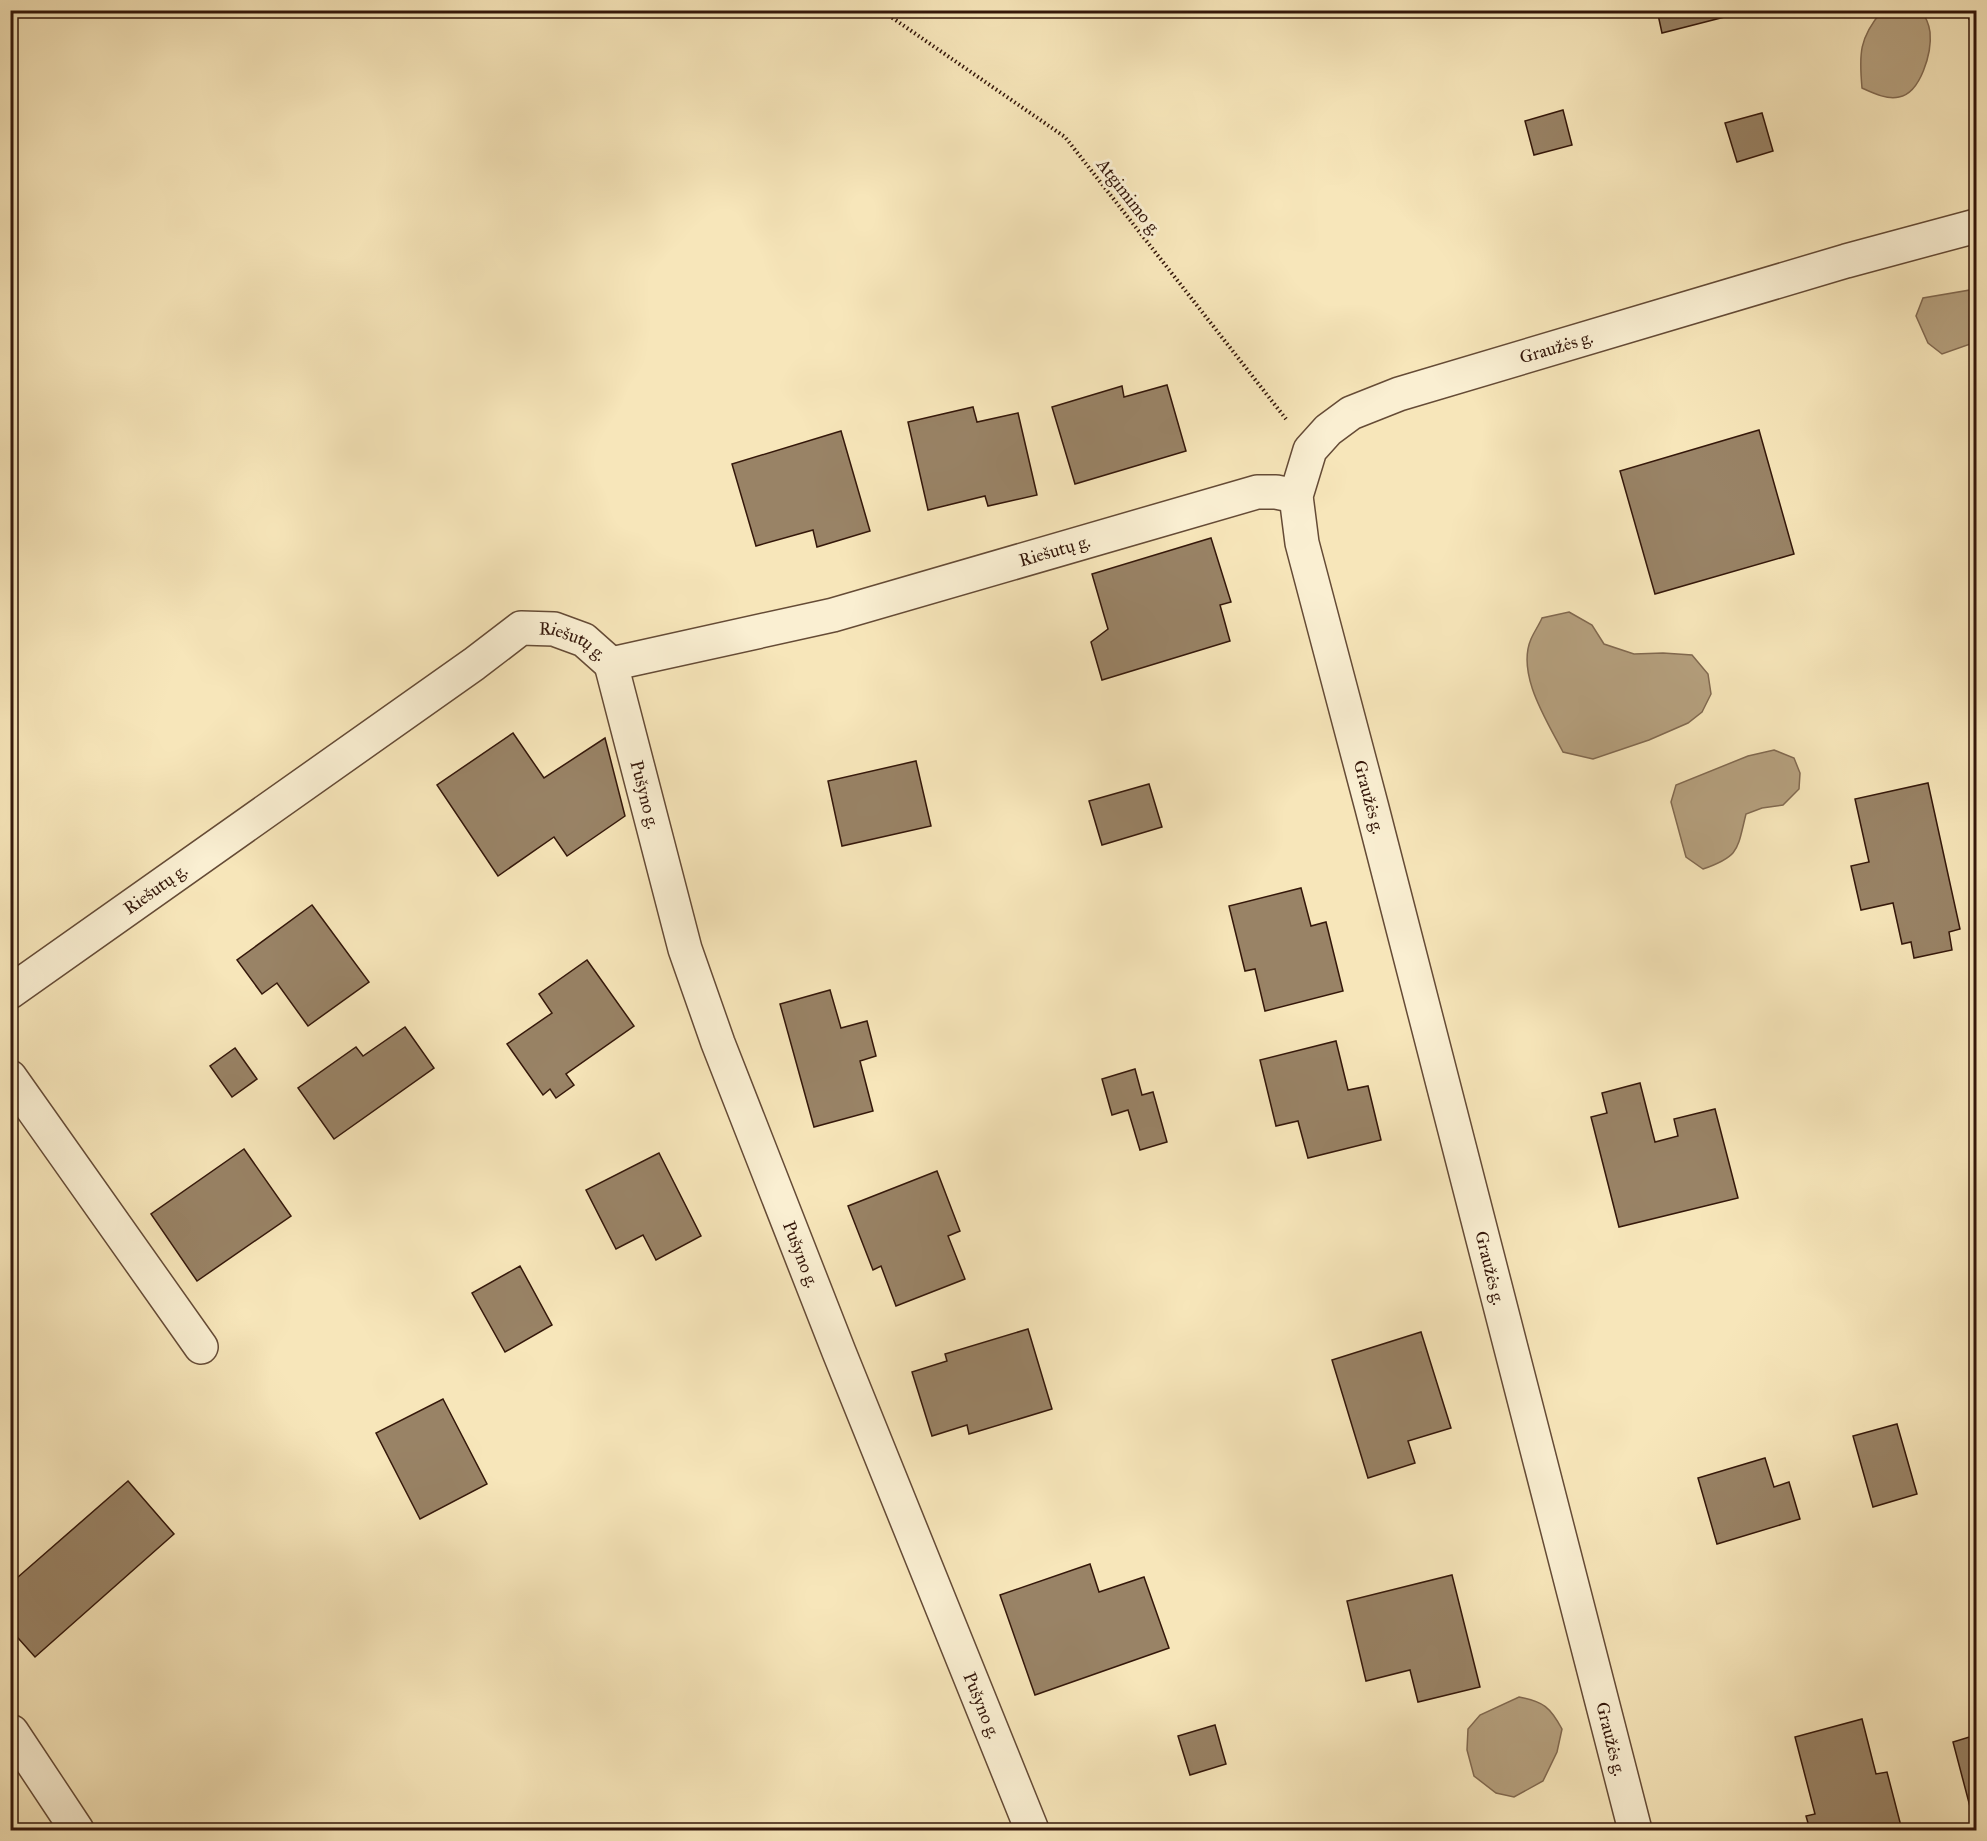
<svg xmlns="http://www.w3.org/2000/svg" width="1987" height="1841" font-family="'IM FELL Great Primer',serif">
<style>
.water{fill:#b5a07e;stroke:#816950;stroke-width:1.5}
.building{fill:#998366;stroke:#34170a;stroke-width:1.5}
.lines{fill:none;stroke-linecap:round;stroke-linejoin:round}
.minor-casing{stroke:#654b36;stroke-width:36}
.path{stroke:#34170a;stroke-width:4;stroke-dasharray:1.5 3;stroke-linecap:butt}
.minor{stroke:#faefd2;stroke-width:33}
.labels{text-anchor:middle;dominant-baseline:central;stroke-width:6;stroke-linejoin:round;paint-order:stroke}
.street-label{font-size:18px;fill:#34170a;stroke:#faefd2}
</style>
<rect width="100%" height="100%" fill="#f7e6ba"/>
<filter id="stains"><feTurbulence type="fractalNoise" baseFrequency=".00333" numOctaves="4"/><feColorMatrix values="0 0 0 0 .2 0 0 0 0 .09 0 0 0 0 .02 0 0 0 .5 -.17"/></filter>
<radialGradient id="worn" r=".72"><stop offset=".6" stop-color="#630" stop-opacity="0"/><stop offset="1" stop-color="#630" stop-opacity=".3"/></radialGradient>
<!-- water -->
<g class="water">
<path d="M1882,11H1921C1926,17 1929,25 1930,32C1932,52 1921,93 1899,97C1887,100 1873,93 1862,88C1859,54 1859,38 1882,11Z"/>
<polygon points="1976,289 1976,342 1942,354 1928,343 1916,316 1923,298"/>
<path d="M1569,612L1592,625L1604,644L1634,654L1663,653L1692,655L1708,674L1711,694L1702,712L1688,723L1649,740L1593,759L1563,752C1547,721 1516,674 1531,639C1534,632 1539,625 1542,618Z"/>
<path d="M1774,750L1794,758L1800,773L1799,789L1783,805L1762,808L1746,814C1737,850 1740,856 1703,869L1686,857L1671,802L1676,785L1748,756Z"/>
<path d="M1519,1697C1544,1702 1550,1707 1562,1729L1557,1752L1543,1781L1514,1797L1496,1793L1474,1776L1467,1750L1468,1729L1480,1715Z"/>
</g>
<!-- building -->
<g class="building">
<polygon points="1657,10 1752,10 1662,33"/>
<polygon points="1967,10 1976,10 1976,17 1969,19"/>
<polygon points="1563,110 1572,145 1534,155 1525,121"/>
<polygon points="1762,113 1773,151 1737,162 1725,123"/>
<polygon points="1167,385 1186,451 1075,484 1052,407 1122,386 1124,397"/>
<polygon points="973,407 977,422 1018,413 1037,495 988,506 985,496 928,510 908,422"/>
<polygon points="1759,430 1794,554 1655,594 1620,471"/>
<polygon points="841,431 870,531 817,547 813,530 756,546 732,464"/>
<polygon points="1211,538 1231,602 1220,605 1230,641 1102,680 1091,642 1108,629 1092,574"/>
<polygon points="513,733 544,778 605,738 625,816 567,856 554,837 498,876 437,785"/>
<polygon points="916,761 931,826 842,846 828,781"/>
<polygon points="1928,783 1960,929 1949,932 1952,950 1914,958 1911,942 1902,944 1893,903 1861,910 1851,866 1869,862 1855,799"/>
<polygon points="1149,784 1162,827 1102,845 1089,801"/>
<polygon points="1301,888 1311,926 1326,922 1343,991 1265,1011 1255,969 1245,971 1229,906"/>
<polygon points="312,905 369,982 308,1026 277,983 262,994 237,960"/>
<polygon points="587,960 634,1026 566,1074 574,1085 556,1098 550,1089 543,1095 507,1044 552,1013 539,994"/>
<polygon points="830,990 841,1028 867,1021 876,1056 860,1061 873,1111 814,1127 780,1004"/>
<polygon points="405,1027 434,1068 334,1139 298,1088 356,1047 363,1056"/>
<polygon points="1336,1041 1348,1090 1368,1086 1381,1140 1308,1158 1298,1121 1276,1126 1260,1060"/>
<polygon points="235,1048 257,1079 232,1097 210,1066"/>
<polygon points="1135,1069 1142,1095 1153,1092 1167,1142 1140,1150 1128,1110 1112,1115 1102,1079"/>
<polygon points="1640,1083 1655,1142 1678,1136 1674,1119 1715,1109 1738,1198 1619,1227 1591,1117 1607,1113 1602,1093"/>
<polygon points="244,1149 291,1216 197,1281 151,1214"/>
<polygon points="659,1153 701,1236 656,1260 643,1235 616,1249 586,1190"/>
<polygon points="937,1171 960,1231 948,1236 965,1279 896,1306 881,1266 873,1270 848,1206"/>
<polygon points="520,1266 552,1325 505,1352 472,1293"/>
<polygon points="1028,1329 1052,1409 969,1434 967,1425 932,1436 912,1372 947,1361 945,1354"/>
<polygon points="1421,1332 1451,1428 1408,1441 1415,1463 1368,1478 1332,1360"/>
<polygon points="443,1399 487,1484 420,1519 376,1433"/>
<polygon points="1897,1424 1917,1494 1873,1507 1853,1436"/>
<polygon points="1765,1458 1774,1487 1789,1482 1800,1519 1717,1544 1698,1478"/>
<polygon points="128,1481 174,1534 35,1657 10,1629 10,1584"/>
<polygon points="1090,1564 1099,1592 1144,1577 1169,1648 1035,1695 1000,1595"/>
<polygon points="1452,1575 1480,1687 1418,1702 1410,1670 1366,1681 1347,1601"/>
<polygon points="1862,1719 1876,1774 1887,1772 1902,1830 1810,1830 1806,1816 1815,1814 1795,1737"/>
<polygon points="1215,1725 1226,1764 1190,1775 1178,1736"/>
<polygon points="1976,1735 1976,1817 1973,1818 1953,1742"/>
<polygon points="1514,1824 1516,1830 1490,1830"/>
<polygon points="1195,1825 1197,1830 1178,1830"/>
</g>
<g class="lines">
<!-- minor casing -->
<g class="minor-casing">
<g id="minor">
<path id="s1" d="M611,664L685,949L718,1043L839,1352L1032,1830"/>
<path id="s2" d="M611,664L833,615L1257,492H1276L1296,496"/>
<path id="s3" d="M10,992L474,664L521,628L554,629L584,640L611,664"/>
<polyline points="10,1077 201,1347"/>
<polyline points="12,1732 77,1830"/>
<path id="s4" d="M1635,1830L1372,808L1302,543L1296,496L1310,450L1328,430L1351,413L1399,394L1846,261L1976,226"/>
</g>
</g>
<!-- path -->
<polyline class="path" points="881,10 1065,137 1286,419"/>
<!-- minor -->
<use href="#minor" class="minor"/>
</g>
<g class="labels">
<!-- street labels -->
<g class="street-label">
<text transform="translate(1129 197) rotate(52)">Atgimimo g.</text>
<text stroke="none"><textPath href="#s4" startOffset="1696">Graužės g.</textPath></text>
<text stroke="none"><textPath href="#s2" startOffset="458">Riešutų g.</textPath></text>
<text stroke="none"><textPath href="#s3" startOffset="682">Riešutų g.</textPath></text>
<text stroke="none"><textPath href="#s1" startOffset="135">Pušyno g.</textPath></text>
<text transform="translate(1369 797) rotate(75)">Graužės g.</text>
<text stroke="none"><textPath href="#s3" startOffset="178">Riešutų g.</textPath></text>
<text stroke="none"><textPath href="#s1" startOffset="621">Pušyno g.</textPath></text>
<text transform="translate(1490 1268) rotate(76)">Graužės g.</text>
<text stroke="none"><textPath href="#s1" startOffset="1107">Pušyno g.</textPath></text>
<text transform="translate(1611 1739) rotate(76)">Graužės g.</text>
</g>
</g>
<!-- margin -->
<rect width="1987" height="1841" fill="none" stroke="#f7e6ba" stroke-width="36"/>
<rect x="12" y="12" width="1963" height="1817" fill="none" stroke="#34170a" stroke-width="3"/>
<rect x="18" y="18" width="1951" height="1805" fill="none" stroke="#34170a" stroke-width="1.5"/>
<rect width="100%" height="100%" filter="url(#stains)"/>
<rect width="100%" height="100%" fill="url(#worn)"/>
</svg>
